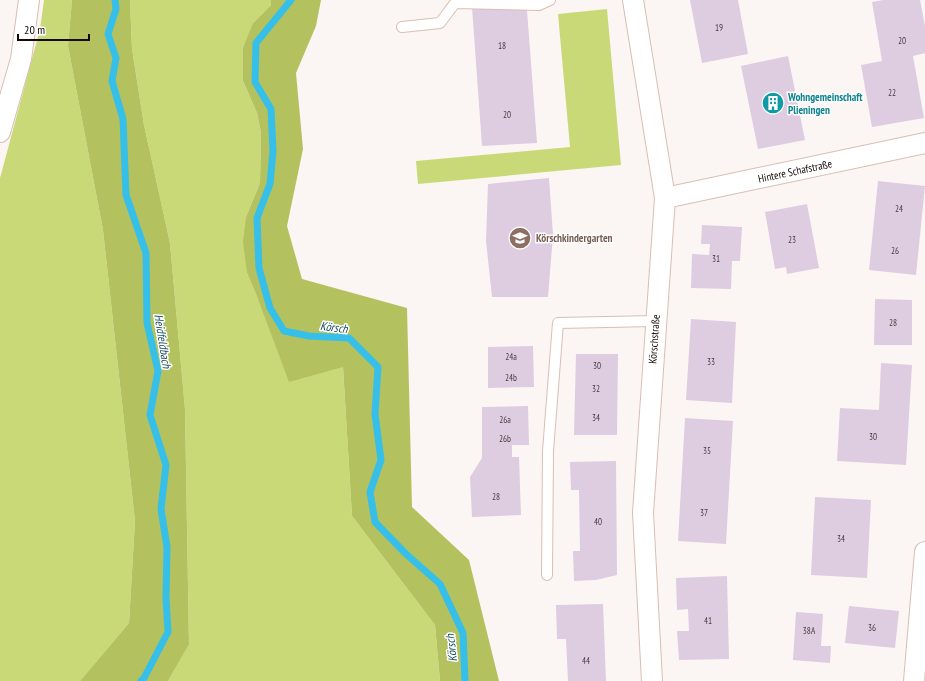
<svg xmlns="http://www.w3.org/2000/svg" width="925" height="681" font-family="'PT Sans Narrow',sans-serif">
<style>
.green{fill:#c9d978}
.forest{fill:#b3c25e}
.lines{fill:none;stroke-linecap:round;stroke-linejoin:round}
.stream{stroke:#36bfe9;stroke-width:7}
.building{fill:#decce1}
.lane-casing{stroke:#d9beb2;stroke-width:12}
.street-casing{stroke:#d9beb2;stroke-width:22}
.lane{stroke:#fff;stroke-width:10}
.street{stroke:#fff;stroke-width:20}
.labels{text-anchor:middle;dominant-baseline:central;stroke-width:3;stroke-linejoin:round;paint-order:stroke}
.number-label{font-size:9px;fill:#463a3e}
.culture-label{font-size:11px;font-weight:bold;fill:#0d838f;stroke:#fff;text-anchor:start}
.street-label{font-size:11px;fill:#130a07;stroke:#fff}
.education-label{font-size:11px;font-weight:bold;fill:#785e54;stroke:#fff;text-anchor:start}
.water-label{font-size:12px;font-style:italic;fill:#174d5f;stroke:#fff}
</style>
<rect width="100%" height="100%" fill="#fbf6f3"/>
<!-- green -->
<g class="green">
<polygon points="44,0 72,0 68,46 103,230 135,521 129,623 80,681 0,681 0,178 40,29"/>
<polygon points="130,0 271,0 271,5 253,23 243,81 257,113 261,133 260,183 246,217 247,273 258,299 343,367 352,516 435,625 440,681 168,681 189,643 185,409 170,243 144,125 132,49"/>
<polygon points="607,9 621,165 418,184 416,161 570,147 558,14"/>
</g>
<!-- forest -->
<g class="forest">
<polygon points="72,0 130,0 132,49 144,125 170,243 185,409 189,644 168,681 80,681 129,623 135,521 103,230 68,46"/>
<polygon points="271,0 321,0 316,26 296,73 303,149 287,226 302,279 407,308 412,507 469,560 499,681 440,681 435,625 352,516 343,367 289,382 258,299 247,273 243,242 246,217 260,183 261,133 257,113 243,81 243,48 253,23 271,5"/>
</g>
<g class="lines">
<!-- stream -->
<g class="stream">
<polyline points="115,0 116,9 108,34 116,58 112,81 123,119 126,195 146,253 147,323 158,371 150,415 166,465 161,509 167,547 166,598 168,632 144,678 141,681"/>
<polyline points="291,0 256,43 255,82 271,109 273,151 270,184 257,218 259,268 270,308 284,331 309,336 349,338 378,367 375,414 381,460 370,492 375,522 406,554 440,584 463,633 465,681"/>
</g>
</g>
<!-- building -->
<g class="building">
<polygon points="690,0 738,0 748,54 702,63"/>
<polygon points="883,0 920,0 925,26 925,53 913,56 924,118 872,127 861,65 882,61 872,2"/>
<polygon points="472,7 501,8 527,10 537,143 482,146"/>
<polygon points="788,56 805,140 758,149 741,66"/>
<polygon points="549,178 553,235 548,297 492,297 486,241 488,184"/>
<polygon points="878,181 925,186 916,275 869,270"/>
<polygon points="807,204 819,268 787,274 786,267 775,269 765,212"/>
<polygon points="702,225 742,227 740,261 732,261 731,289 691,288 692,254 709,255 710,244 701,244"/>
<polygon points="875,299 912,300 912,345 874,345"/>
<polygon points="691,319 736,322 732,403 686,400"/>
<polygon points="533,346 534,387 488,388 488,347"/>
<polygon points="576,354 618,354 617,435 574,435"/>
<polygon points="881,363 912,365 906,465 837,461 840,408 879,410"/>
<polygon points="528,406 529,445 512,445 512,457 519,457 521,515 472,517 470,477 482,458 482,407"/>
<polygon points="685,418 733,421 726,544 678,541"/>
<polygon points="616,461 617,575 596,580 574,581 573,551 580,551 579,490 571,490 570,462"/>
<polygon points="815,497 871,500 867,578 811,575"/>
<polygon points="727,576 729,659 679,660 677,631 689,631 688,609 677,610 676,578"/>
<polygon points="603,604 606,681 568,681 566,639 557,639 556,605"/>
<polygon points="849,606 899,611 895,648 845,643"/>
<polygon points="796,612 823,614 821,646 831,646 830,663 793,660"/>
</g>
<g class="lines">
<!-- lane casing -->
<g class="lane-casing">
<g id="lane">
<polyline points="402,27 440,23 455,3 539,5 550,0"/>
<polyline points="547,575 548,451 558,323 656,321"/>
</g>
</g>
<!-- street casing -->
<g class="street-casing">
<g id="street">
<polyline points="633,0 665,198 643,513 652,681"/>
<polyline points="0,132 21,59 29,0"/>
<polyline points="665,198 925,143"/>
<polyline points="914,681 925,552"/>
</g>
</g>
<!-- lane -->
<use href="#lane" class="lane"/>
<!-- street -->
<use href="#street" class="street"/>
</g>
<!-- icons -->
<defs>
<g id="building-disc" transform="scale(1.15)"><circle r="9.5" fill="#0f9aa8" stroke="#fff"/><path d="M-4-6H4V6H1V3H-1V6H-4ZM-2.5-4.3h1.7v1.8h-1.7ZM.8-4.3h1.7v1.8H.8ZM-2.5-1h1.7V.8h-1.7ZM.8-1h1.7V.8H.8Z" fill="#fff"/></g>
<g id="school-disc" transform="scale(1.15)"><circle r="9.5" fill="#8d6e63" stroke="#fff"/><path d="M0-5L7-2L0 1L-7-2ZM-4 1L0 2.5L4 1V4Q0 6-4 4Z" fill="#fff"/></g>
</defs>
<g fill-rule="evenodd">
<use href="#building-disc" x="773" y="103"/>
<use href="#school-disc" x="520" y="238"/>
</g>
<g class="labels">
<!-- number labels -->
<g class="number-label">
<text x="719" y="27">19</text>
<text x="902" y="40">20</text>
<text x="502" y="45">18</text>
<text x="892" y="92">22</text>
<text x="507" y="114">20</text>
<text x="899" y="208">24</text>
<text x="792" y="239">23</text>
<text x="895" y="250">26</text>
<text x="716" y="258">31</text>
<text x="893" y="322">28</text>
<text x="511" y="356">24a</text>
<text x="711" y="361">33</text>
<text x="597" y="365">30</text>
<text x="511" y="377">24b</text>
<text x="596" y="388">32</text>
<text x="596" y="417">34</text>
<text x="505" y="419">26a</text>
<text x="873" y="436">30</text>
<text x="505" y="438">26b</text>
<text x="707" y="450">35</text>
<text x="496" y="496">28</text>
<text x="704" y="512">37</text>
<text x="598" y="521">40</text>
<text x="841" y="538">34</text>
<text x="708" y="620">41</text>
<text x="872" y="627">36</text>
<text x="809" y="630">38A</text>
<text x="586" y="660">44</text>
</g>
<!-- culture labels -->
<g class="culture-label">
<text x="788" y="97">Wohngemeinschaft<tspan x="788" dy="13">Plieningen</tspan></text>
</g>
<!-- street labels -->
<g class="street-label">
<text transform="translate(795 171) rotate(-12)">Hintere Schafstraße</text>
<text transform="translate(654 339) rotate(-86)">Körschstraße</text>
</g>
<!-- education labels -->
<g class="education-label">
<text x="536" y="238">Körschkindergarten</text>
</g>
<!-- water labels -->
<g class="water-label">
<text transform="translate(334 327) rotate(7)">Körsch</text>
<text transform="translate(163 341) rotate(81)">Heidfeldbach</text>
<text transform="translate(451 648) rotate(-96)">Körsch</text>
</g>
</g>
<!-- scale -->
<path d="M18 34v6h71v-6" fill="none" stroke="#130a07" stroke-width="2"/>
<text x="24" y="34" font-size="12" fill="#130a07" stroke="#ffffff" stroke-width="3" paint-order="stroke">20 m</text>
</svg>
